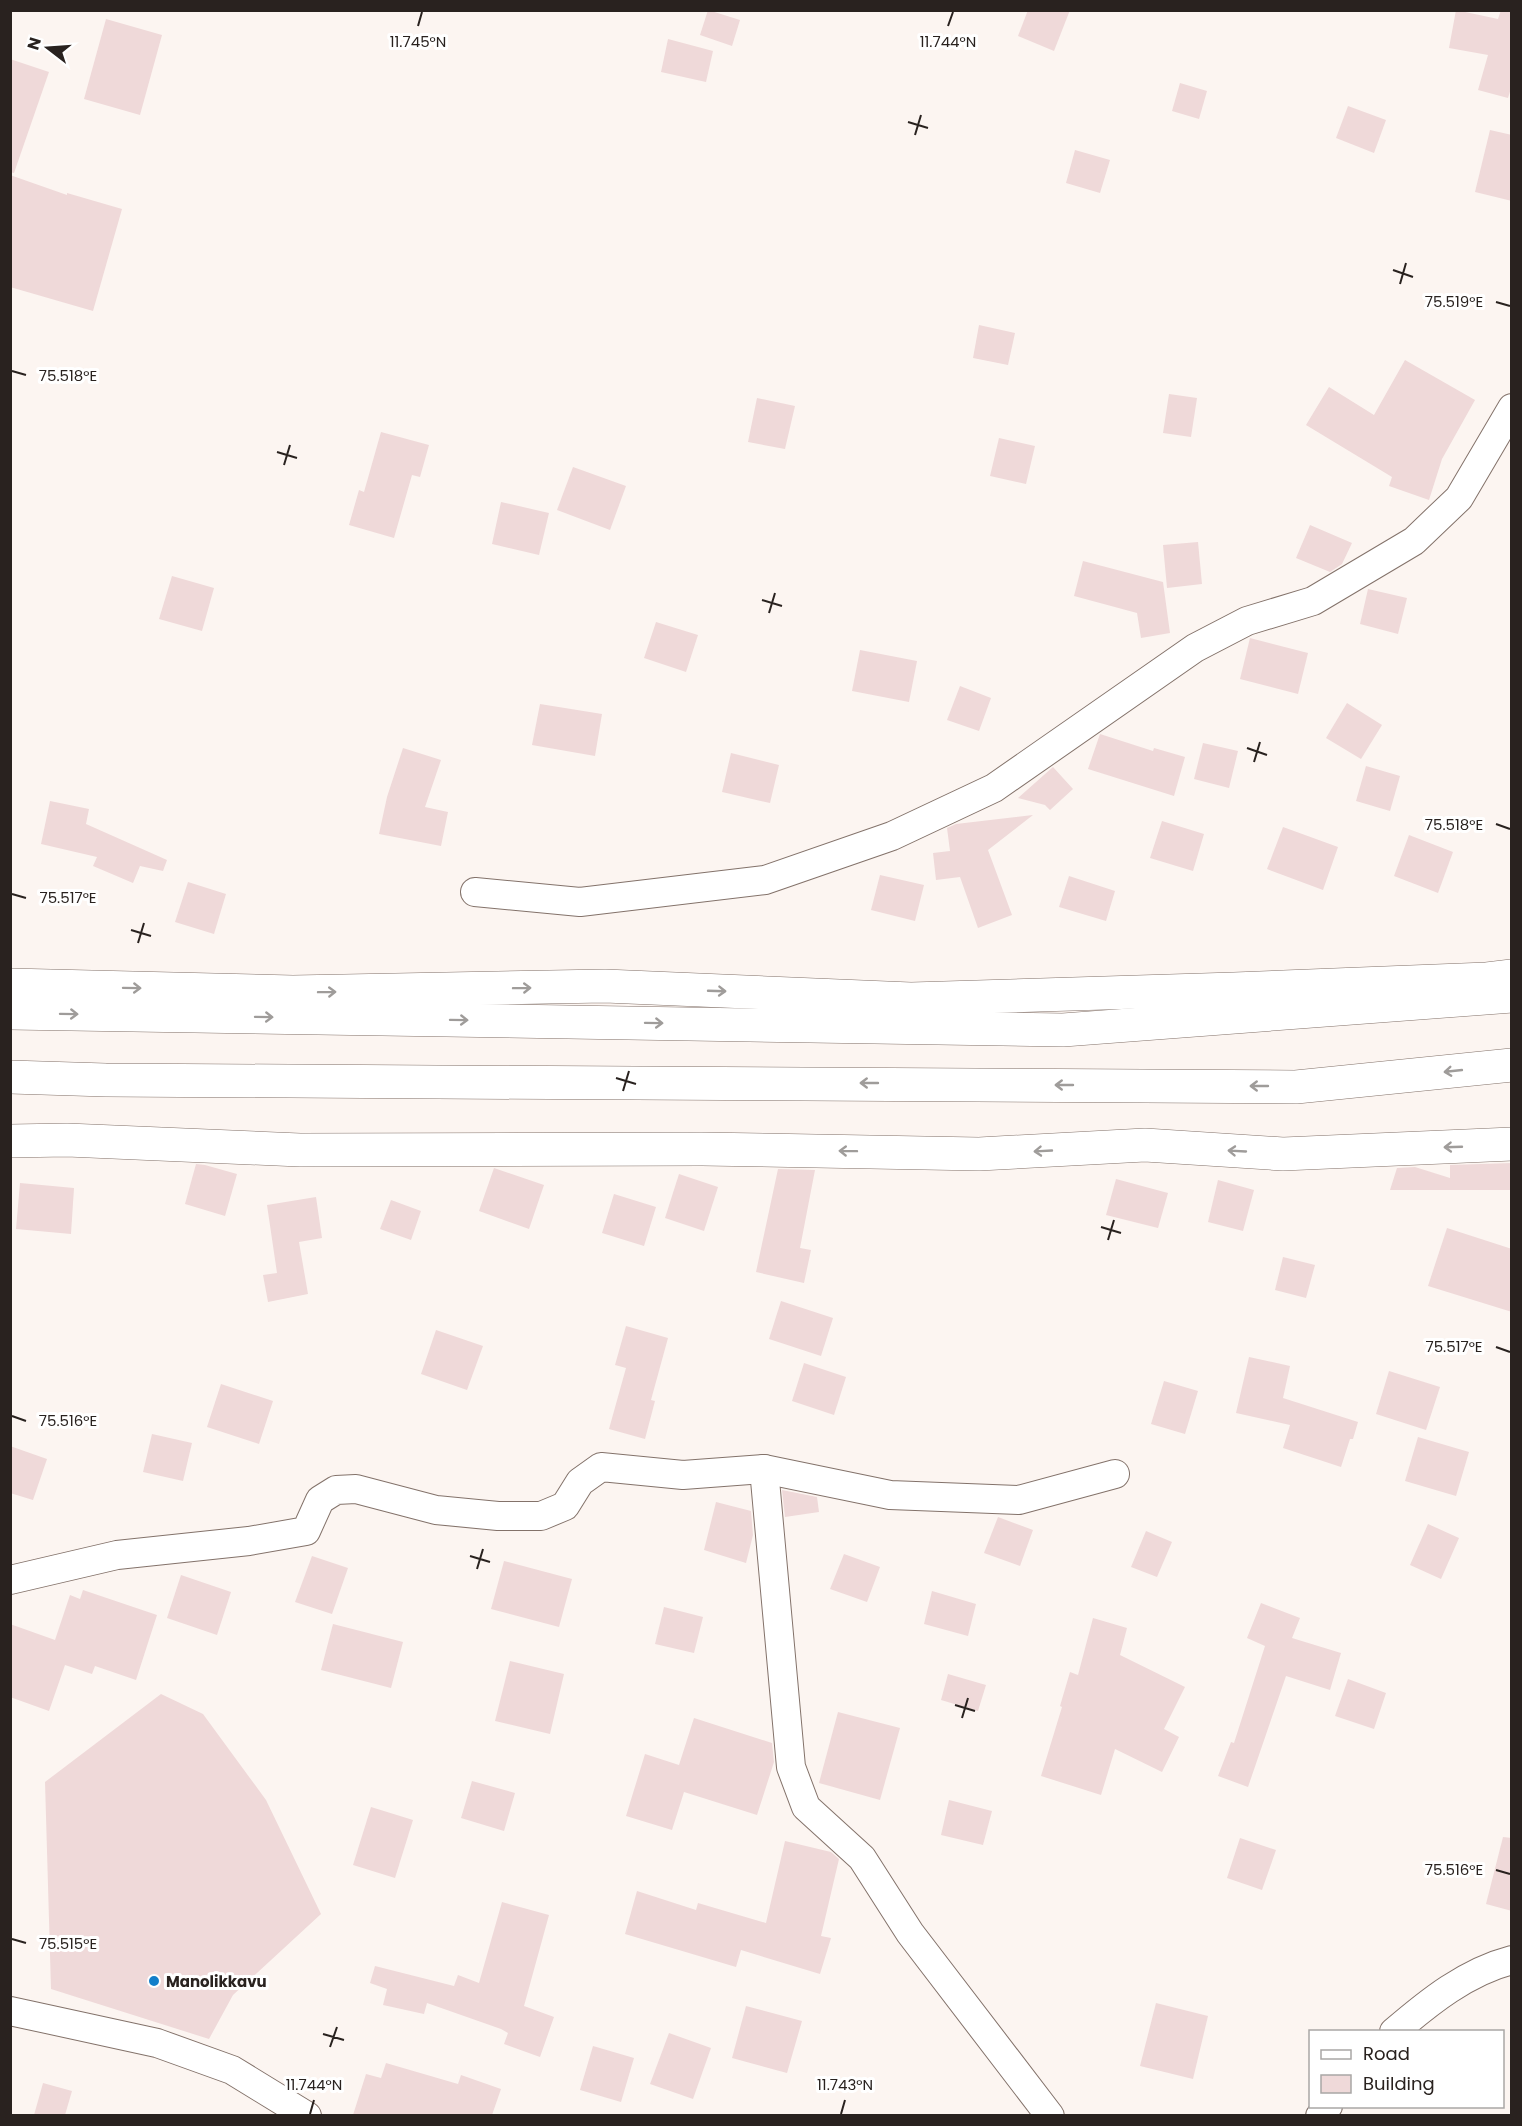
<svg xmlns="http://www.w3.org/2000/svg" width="1522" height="2126" font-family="Poppins,sans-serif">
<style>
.building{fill:#efd9d9}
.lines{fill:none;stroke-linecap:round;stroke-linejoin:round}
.minor-casing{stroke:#83726a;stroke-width:30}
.tertiary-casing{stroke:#83726a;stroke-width:34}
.trunk-casing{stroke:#83726a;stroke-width:34}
.minor{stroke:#fff;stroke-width:28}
.tertiary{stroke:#fff;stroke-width:33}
.trunk{stroke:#fff;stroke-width:33}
.oneway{stroke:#9f9c9a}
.ticks{fill:none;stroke:#29221f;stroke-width:2}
.poi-dot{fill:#137fca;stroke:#fff;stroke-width:2}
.labels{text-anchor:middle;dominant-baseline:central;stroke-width:6;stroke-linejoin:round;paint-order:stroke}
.poi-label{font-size:15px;font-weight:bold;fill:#29221f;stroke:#fff;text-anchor:start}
.ticks-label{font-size:15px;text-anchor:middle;fill:#29221f;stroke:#fff;stroke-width:6;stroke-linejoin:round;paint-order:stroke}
</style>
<rect width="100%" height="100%" fill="#fcf5f1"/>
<!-- building -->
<g class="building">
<polygon points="708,10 740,20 732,46 700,35"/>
<polygon points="1028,10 1070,10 1054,51 1018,36"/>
<polygon points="1456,10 1498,19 1501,10 1512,10 1512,85 1508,98 1478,90 1488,55 1449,48"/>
<polygon points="106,19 162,35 140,115 84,99"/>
<polygon points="668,39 713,51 706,82 661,72"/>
<polygon points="10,59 49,72 14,173 10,172"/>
<polygon points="1180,83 1207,91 1199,119 1172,111"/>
<polygon points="1348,106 1386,120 1374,153 1336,138"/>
<polygon points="1490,130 1512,135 1512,201 1475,192"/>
<polygon points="1075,150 1110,160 1100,193 1066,183"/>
<polygon points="10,175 67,195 67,193 122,209 93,311 10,287"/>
<polygon points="979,325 1015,333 1008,365 973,358"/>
<polygon points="1405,360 1475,400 1442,459 1429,500 1389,486 1392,477 1306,425 1329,387 1374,415"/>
<polygon points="1169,394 1197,398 1191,437 1163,433"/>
<polygon points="757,398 795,406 785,449 748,442"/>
<polygon points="381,432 429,445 420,477 412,475 394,538 349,525 359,490 364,492"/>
<polygon points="999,438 1035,446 1026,484 990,476"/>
<polygon points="573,467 626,486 610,530 557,510"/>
<polygon points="501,502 549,513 539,555 492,544"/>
<polygon points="1310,525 1352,543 1342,564 1330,572 1296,558"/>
<polygon points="1198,542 1202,584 1167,588 1163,545"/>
<polygon points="1083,561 1163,582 1170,633 1141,638 1137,613 1074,596"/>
<polygon points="172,576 214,588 202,631 159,619"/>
<polygon points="1368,589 1407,598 1398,634 1360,624"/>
<polygon points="656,622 698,635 686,672 644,658"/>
<polygon points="1250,638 1308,653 1298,694 1240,679"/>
<polygon points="860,650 917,661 909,702 852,691"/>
<polygon points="960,686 991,698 979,731 947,720"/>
<polygon points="1347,703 1382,725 1361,759 1326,738"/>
<polygon points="540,704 602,714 595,756 532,745"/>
<polygon points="1100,734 1153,751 1154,748 1185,757 1174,796 1088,769"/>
<polygon points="1203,743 1238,751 1229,788 1194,779"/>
<polygon points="403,748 441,760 425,807 448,812 441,846 379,834 387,797"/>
<polygon points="731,753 779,765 770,803 722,792"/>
<polygon points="1366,766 1400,776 1390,811 1356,801"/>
<polygon points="1053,767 1073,789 1050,810 1045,805 1018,798"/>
<polygon points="50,801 89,809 86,824 167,860 163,871 140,866 133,883 93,866 97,857 41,844"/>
<polygon points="1033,815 988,850 1012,915 978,928 960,877 936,880 933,853 950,851 947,828 956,824"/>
<polygon points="1162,821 1204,834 1193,871 1150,858"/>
<polygon points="1283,827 1338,847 1323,890 1267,869"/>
<polygon points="1409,835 1453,852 1438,893 1394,876"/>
<polygon points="880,875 924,885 915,921 871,910"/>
<polygon points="1069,876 1115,891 1106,921 1059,907"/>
<polygon points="188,882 226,894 214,934 175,922"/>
<polygon points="1512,1163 1512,1190 1390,1190 1397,1168 1415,1167 1450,1178 1450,1165"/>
<polygon points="196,1164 205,1165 237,1174 225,1216 185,1204"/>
<polygon points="494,1168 544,1185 529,1229 479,1211"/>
<polygon points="778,1169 815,1170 800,1248 811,1250 804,1283 756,1272"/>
<polygon points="679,1174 718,1187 704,1231 665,1218"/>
<polygon points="1116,1179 1168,1193 1158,1228 1106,1215"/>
<polygon points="1218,1180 1254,1190 1243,1231 1208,1222"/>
<polygon points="20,1183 74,1188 71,1234 16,1229"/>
<polygon points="614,1194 656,1207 644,1246 602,1233"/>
<polygon points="316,1197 322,1238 299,1242 308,1294 268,1302 263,1275 277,1273 267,1205"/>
<polygon points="391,1200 421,1211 411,1240 380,1229"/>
<polygon points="1447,1228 1512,1249 1512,1312 1428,1286"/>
<polygon points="1283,1257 1315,1265 1306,1298 1275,1290"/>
<polygon points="781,1301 833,1318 821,1356 769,1339"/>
<polygon points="626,1326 668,1338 651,1400 655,1401 645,1439 609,1429 626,1368 615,1365"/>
<polygon points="436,1330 483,1346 467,1390 421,1374"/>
<polygon points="1249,1357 1290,1366 1283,1398 1358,1422 1353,1439 1350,1439 1341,1467 1283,1448 1290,1425 1236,1413"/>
<polygon points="804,1363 846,1377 834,1415 792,1401"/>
<polygon points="1389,1371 1440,1387 1426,1430 1376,1414"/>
<polygon points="1164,1381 1198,1391 1185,1434 1151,1424"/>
<polygon points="221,1384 273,1401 259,1444 207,1427"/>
<polygon points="152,1434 192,1443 183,1481 143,1472"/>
<polygon points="1418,1437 1469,1452 1456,1496 1405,1481"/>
<polygon points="10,1446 47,1459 33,1500 10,1493"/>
<polygon points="782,1490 817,1497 819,1512 785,1517"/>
<polygon points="716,1502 751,1511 753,1535 746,1563 704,1550"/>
<polygon points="998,1517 1033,1530 1020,1566 984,1553"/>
<polygon points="1428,1524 1459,1538 1441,1579 1410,1565"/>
<polygon points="1146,1531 1172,1542 1157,1577 1131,1567"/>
<polygon points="844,1554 880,1567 867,1602 830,1589"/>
<polygon points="312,1556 348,1568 332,1614 295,1602"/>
<polygon points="504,1561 572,1579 559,1627 491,1609"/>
<polygon points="181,1575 231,1592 217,1635 167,1618"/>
<polygon points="83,1590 157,1615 136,1680 95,1666 92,1674 65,1665 49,1711 10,1697 10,1624 55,1640 70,1595 80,1599"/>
<polygon points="932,1591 976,1604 968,1636 924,1624"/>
<polygon points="1261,1603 1300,1618 1292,1638 1341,1653 1330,1690 1286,1676 1248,1787 1218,1776 1231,1742 1234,1743 1265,1646 1247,1638"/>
<polygon points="664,1607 703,1617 694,1653 655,1644"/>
<polygon points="1093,1618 1127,1628 1120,1655 1185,1687 1164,1729 1179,1737 1162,1772 1115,1749 1101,1795 1041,1776 1062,1707 1060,1706 1070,1672 1078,1675"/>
<polygon points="333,1624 403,1642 391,1688 321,1670"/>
<polygon points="510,1661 564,1674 550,1734 495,1721"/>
<polygon points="948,1674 986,1685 978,1711 941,1700"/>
<polygon points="1348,1679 1386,1693 1374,1729 1335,1716"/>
<polygon points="161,1694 203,1714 266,1800 321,1914 233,1995 209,2039 51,1989 45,1782"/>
<polygon points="838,1712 900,1728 880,1800 819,1783"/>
<polygon points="694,1718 772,1743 774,1762 757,1815 684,1792 672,1830 626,1816 645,1754 679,1765"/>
<polygon points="472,1781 515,1793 504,1831 461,1818"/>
<polygon points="949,1800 992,1811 983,1845 941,1835"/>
<polygon points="371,1807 413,1820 395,1878 353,1865"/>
<polygon points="1503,1837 1512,1838 1512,1911 1486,1904"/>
<polygon points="1240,1838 1276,1850 1262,1890 1227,1878"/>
<polygon points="785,1841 831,1852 839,1859 821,1936 831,1938 820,1974 741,1950 736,1967 625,1934 637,1891 696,1910 698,1903 766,1923"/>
<polygon points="502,1902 549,1915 524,2006 554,2017 540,2057 504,2044 508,2033 501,2029 427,2003 424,2014 383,2005 387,1989 370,1983 375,1966 454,1986 458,1975 479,1983"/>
<polygon points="1156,2003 1208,2016 1193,2079 1140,2066"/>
<polygon points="746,2006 802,2021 787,2073 732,2058"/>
<polygon points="669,2033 711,2048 693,2099 650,2084"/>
<polygon points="593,2046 634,2058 621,2102 580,2090"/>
<polygon points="386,2063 458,2084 461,2075 501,2089 492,2115 353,2115 366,2074 381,2078"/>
<polygon points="43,2083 72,2091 65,2115 34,2115"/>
</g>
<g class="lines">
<!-- minor casing -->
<g class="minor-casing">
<g id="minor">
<polyline points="475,892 580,902 765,880 892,836 994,788 1195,648 1247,621 1313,601 1414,541 1459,498 1512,408"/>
<polyline points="764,1469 791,1767 806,1807 862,1858 910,1933 1050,2116"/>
<polyline points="10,1580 117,1555 249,1541 306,1531 320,1500 336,1490 356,1489 436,1510 498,1516 541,1516 565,1506 580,1482 601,1467 683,1475 764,1469 890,1495 1019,1500 1115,1474"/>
<polyline points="10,2011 157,2043 232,2070 307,2116"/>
<path d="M1394,2032C1429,2002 1466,1972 1512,1960"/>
<polyline points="1320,2116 1328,2106"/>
</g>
</g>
<!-- tertiary casing -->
<g class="tertiary-casing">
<g id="tertiary">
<polyline points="10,985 293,992 605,986 911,999 1234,989 1487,979 1512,976"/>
<polyline points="10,1141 67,1140 300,1150 702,1149 979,1154 1145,1145 1283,1154 1512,1144"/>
</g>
</g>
<!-- trunk casing -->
<g class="trunk-casing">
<g id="trunk">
<polyline points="10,1013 1063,1030 1512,996"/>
<polyline points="10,1077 106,1080 1296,1087 1512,1065"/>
</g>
</g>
<!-- minor -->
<use href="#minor" class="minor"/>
<!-- tertiary -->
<use href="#tertiary" class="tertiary"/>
<!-- trunk -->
<use href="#trunk" class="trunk"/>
</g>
<!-- one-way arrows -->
<defs><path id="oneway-shaft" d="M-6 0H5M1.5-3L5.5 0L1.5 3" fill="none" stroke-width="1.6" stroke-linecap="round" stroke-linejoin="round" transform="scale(1.5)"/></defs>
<g class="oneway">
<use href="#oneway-shaft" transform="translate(132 988) rotate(1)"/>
<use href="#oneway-shaft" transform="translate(522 988) rotate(-1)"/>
<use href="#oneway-shaft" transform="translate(717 991) rotate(2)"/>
<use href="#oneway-shaft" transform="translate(327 992) rotate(-1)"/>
<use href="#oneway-shaft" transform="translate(69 1014) rotate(1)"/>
<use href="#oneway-shaft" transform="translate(264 1017) rotate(1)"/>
<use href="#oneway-shaft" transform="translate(459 1020) rotate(1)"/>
<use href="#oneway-shaft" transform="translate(654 1023) rotate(1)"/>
<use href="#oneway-shaft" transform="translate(1453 1071) rotate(174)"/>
<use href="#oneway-shaft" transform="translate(869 1083) rotate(-180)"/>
<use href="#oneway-shaft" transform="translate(1064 1085) rotate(-180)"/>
<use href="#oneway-shaft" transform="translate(1259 1086) rotate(-180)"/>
<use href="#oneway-shaft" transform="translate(1453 1147) rotate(178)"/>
<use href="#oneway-shaft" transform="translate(848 1151) rotate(-179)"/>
<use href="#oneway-shaft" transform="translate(1043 1151) rotate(177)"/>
<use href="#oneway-shaft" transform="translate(1237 1151) rotate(-177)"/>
</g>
<!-- ticks -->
<path class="ticks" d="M418,26L422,12M948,26L953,12M908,122L928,128M915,135L921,115M1393,270L1413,277M1400,284L1406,263M1496,302L1510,306M12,371L26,375M277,452L297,458M284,465L290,445M762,600L782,606M769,613L775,593M1247,748L1267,755M1254,762L1260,742M1496,824L1510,829M12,894L26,898M131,930L151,936M138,943L144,923M616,1078L636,1084M623,1091L629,1071M1101,1227L1121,1233M1108,1240L1114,1220M1496,1347L1510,1352M12,1416L26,1421M470,1556L490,1562M477,1569L483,1549M955,1705L975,1711M962,1718L968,1698M1496,1870L1510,1874M12,1939L26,1943M323,2034L344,2040M330,2047L337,2027M310,2114L314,2100M841,2114L845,2100"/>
<!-- markers -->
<circle class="poi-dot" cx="154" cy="1981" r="6"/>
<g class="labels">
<!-- poi labels -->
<g class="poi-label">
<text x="166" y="1981">Manolikkavu</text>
</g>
</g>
<g class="ticks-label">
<text x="418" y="47">11.745°N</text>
<text x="948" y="47">11.744°N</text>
<text x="1454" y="307">75.519°E</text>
<text x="68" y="381">75.518°E</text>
<text x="1454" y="830">75.518°E</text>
<text x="68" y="903">75.517°E</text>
<text x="1454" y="1352">75.517°E</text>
<text x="68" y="1426">75.516°E</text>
<text x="1454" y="1875">75.516°E</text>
<text x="68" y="1949">75.515°E</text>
<text x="314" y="2090">11.744°N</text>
<text x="845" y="2090">11.743°N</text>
</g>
<!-- border -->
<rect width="1522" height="2126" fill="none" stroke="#29221f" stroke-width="24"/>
<!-- legend -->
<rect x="1309" y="2030" width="195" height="78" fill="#ffffff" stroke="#a9a7a5" stroke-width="1.5"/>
<rect x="1321" y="2050" width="30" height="9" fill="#ffffff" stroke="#a9a7a5" stroke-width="1.5"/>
<text x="1363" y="2060" font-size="18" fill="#29221f">Road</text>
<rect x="1321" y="2075" width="30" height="18" fill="#efd9d9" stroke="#a9a7a5" stroke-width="1.5"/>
<text x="1363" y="2090" font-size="18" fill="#29221f">Building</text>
<!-- north arrow -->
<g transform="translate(48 48) rotate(287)" stroke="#ffffff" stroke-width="4.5" paint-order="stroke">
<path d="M0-4.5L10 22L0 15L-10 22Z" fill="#29221f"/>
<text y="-9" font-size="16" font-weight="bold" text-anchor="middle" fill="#29221f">N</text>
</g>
</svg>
